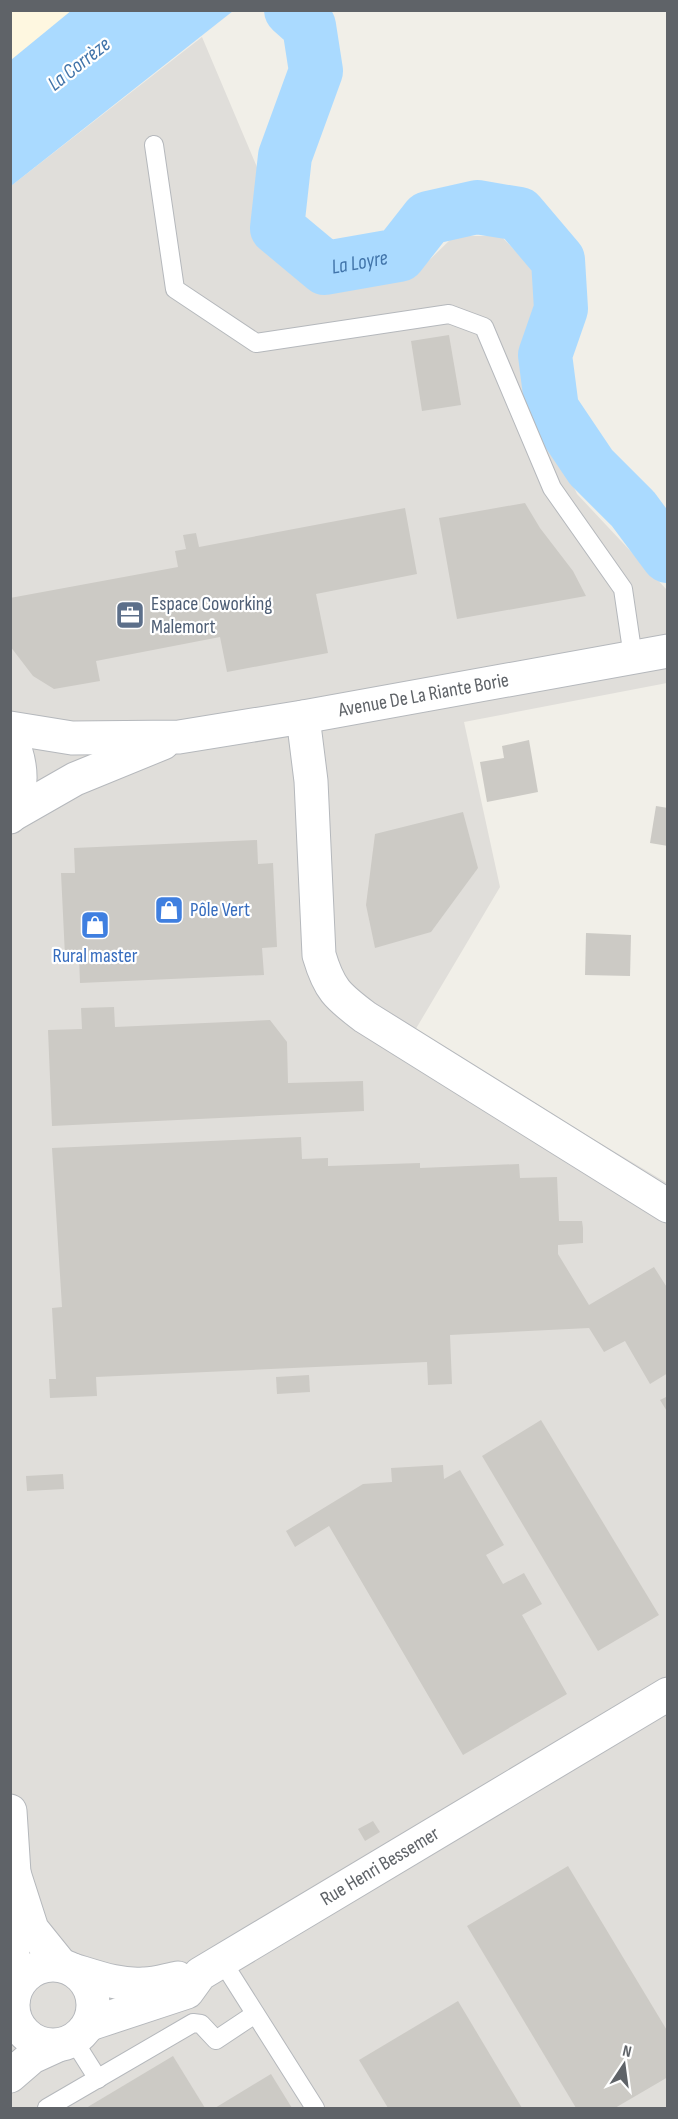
<svg xmlns="http://www.w3.org/2000/svg" width="678" height="2119" font-family="'Sofia Sans Condensed',sans-serif">
<style>
.commercial{fill:#fef7e0}
.industrial{fill:#e0deda}
.water{fill:#aadaff}
.lines{fill:none;stroke-linecap:round;stroke-linejoin:round}
.river{stroke:#aadaff;stroke-width:54}
.building{fill:#cccac5}
.service-casing{stroke:#b5b8bc;stroke-width:20}
.minor-casing{stroke:#b5b8bc;stroke-width:35}
.tertiary-casing{stroke:#b5b8bc;stroke-width:35}
.service{stroke:#fff;stroke-width:18}
.minor{stroke:#fff;stroke-width:33}
.tertiary{stroke:#fff;stroke-width:33}
.labels{text-anchor:middle;dominant-baseline:central;stroke-width:4.5;stroke-linejoin:round;paint-order:stroke}
.service-label{font-size:20px;fill:#4e5e75;stroke:#fff;text-anchor:start}
.street-label{font-size:20px;fill:#5f6368;stroke:#fff}
.shop-label{font-size:20px;fill:#366cbe;stroke:#fff;text-anchor:start}
.water-label{font-size:21px;font-style:italic;fill:#4174aa;stroke:#fff}
</style>
<rect width="100%" height="100%" fill="#f1efe8"/>
<!-- commercial -->
<polygon class="commercial" points="11,10 72,10 72,11 11,60"/>
<!-- industrial -->
<polygon class="industrial" points="202,37 262,179 271,240 343,291 411,278 454,236 501,236 542,279 531,323 530,391 577,494 667,590 667,683 464,722 500,887 414,1032 667,1183 667,2108 11,2108 11,186"/>
<!-- water -->
<polygon class="water" points="72,10 233,11 11,186 11,60"/>
<g class="lines">
<!-- river -->
<path class="river" id="s1" d="M291,10L309,26L316,71L285,156L277,228L325,268L399,255L428,218L477,207L519,214L558,260L561,309L545,355L552,409L591,467L633,509L668,556"/>
</g>
<!-- building -->
<g class="building">
<polygon points="449,335 461,405 422,411 411,341"/>
<polygon points="525,503 540,528 573,571 586,596 457,619 439,518"/>
<polygon points="405,508 417,574 316,594 328,653 227,672 220,637 96,661 100,681 54,689 33,676 10,646 10,598 178,567 175,551 186,549 183,535 196,533 199,547"/>
<polygon points="529,740 538,792 487,802 480,762 504,758 502,746"/>
<polygon points="656,806 668,808 668,846 650,843"/>
<polygon points="463,812 478,868 431,932 375,948 366,905 375,834"/>
<polygon points="257,840 258,864 273,863 277,947 262,948 264,975 80,983 79,956 65,956 61,873 75,873 74,848"/>
<polygon points="586,933 631,935 630,976 585,975"/>
<polygon points="114,1007 115,1027 270,1020 287,1042 288,1083 363,1081 364,1111 52,1126 48,1030 82,1029 81,1008"/>
<polygon points="301,1137 302,1159 328,1158 328,1166 420,1163 420,1168 519,1164 520,1178 557,1177 559,1221 582,1221 583,1228 583,1243 558,1245 558,1254 589,1305 654,1267 668,1289 668,1373 650,1384 625,1341 604,1352 589,1328 450,1335 452,1384 428,1385 427,1362 96,1377 97,1396 50,1398 49,1379 56,1379 52,1308 62,1307 52,1148"/>
<polygon points="309,1375 310,1392 277,1394 276,1377"/>
<polygon points="668,1396 668,1413 660,1400"/>
<polygon points="541,1420 659,1615 598,1651 482,1456"/>
<polygon points="443,1465 444,1479 460,1470 504,1545 486,1555 503,1584 524,1573 542,1604 522,1615 567,1694 463,1755 329,1526 295,1547 286,1531 363,1484 392,1482 391,1468"/>
<polygon points="63,1474 64,1489 27,1491 26,1476"/>
<polygon points="373,1821 380,1832 365,1841 358,1829"/>
<polygon points="568,1866 668,2032 668,2077 615,2108 576,2108 467,1926"/>
<polygon points="458,2001 522,2108 388,2108 359,2060"/>
<polygon points="173,2056 205,2108 86,2108"/>
<polygon points="271,2074 292,2108 215,2108"/>
</g>
<g class="lines">
<!-- service casing -->
<g class="service-casing">
<g id="service">
<polyline points="154,145 175,289 256,343 449,314 484,327 552,488 623,589 633,657"/>
<polyline points="222,1961 315,2108"/>
<polyline points="74,2041 98,2079"/>
<polyline points="47,2108 193,2023 201,2024 216,2040 255,2014"/>
</g>
</g>
<!-- minor casing -->
<g class="minor-casing">
<g id="minor">
<path d="M303,717L311,781L319,955C329,989 337,996 365,1017L668,1206"/>
<polyline points="10,1811 14,1873 11,1895"/>
<polyline points="14,1873 32,1929 61,1965"/>
<polyline points="10,1927 14,1965 13,2000"/>
<circle cx="53" cy="2005" r="40"/>
<path d="M73,1970C96,1977 120,1986 144,1984C155,1984 167,1980 178,1978"/>
<path id="s2" d="M90,2024L187,1992L200,1974L668,1694"/>
<polyline points="10,2076 32,2057 56,2046"/>
</g>
</g>
<!-- tertiary casing -->
<g class="tertiary-casing">
<g id="tertiary">
<path id="s3" d="M10,728L72,738L179,737L303,717L668,651"/>
<path d="M10,737C23,764 24,790 10,817"/>
<polyline points="12,815 75,779 163,743"/>
</g>
</g>
<!-- service -->
<use href="#service" class="service"/>
<!-- minor -->
<use href="#minor" class="minor"/>
<!-- tertiary -->
<use href="#tertiary" class="tertiary"/>
</g>
<!-- icons -->
<defs>
<g id="office-square" transform="scale(1.5)"><rect x="-9" y="-9" width="18" height="18" rx="4" fill="#5c6f8a" stroke="#fff"/><path d="M-6-3h4V-5.5h4V-3h4V5H-6ZM-1-4.5V-3h2v-1.5ZM-6 0V1H6V0Z" fill="#fff"/></g>
<g id="shop-square" transform="scale(1.5)"><rect x="-9" y="-9" width="18" height="18" rx="4" fill="#3f7fe0" stroke="#fff"/><path d="M-5-2.5h2.3a2.7 3.5 0 0 1 5.4 0H5L5.5 6h-11ZM-1.5-2.5h3a1.5 2.3 0 0 0-3 0Z" fill="#fff"/></g>
</defs>
<g fill-rule="evenodd">
<use href="#office-square" x="130" y="615"/>
<use href="#shop-square" x="169" y="910"/>
<use href="#shop-square" x="95" y="925"/>
</g>
<g class="labels">
<!-- service labels -->
<g class="service-label">
<text x="151" y="604">Espace Coworking<tspan x="151" dy="23">Malemort</tspan></text>
</g>
<!-- street labels -->
<g class="street-label">
<text stroke="none"><textPath href="#s3" startOffset="418">Avenue De La Riante Borie</textPath></text>
<text stroke="none"><textPath href="#s2" startOffset="334">Rue Henri Bessemer</textPath></text>
</g>
<!-- shop labels -->
<g class="shop-label">
<text x="190" y="910">Pôle Vert</text>
<text x="95" y="956" text-anchor="middle">Rural master</text>
</g>
<!-- water labels -->
<g class="water-label">
<text transform="translate(79 64) rotate(-38)">La Corrèze</text>
<text stroke="none"><textPath href="#s1" startOffset="330">La Loyre</textPath></text>
</g>
</g>
<!-- border -->
<rect width="678" height="2119" fill="none" stroke="#5f6368" stroke-width="24"/>
<!-- north arrow -->
<g transform="translate(624 2065) rotate(13)" stroke="#ffffff" stroke-width="4.5" paint-order="stroke">
<path d="M0-4.5L10 22L0 15L-10 22Z" fill="#5f6368"/>
<text y="-9" font-size="16" font-weight="bold" text-anchor="middle" fill="#5f6368">N</text>
</g>
</svg>
